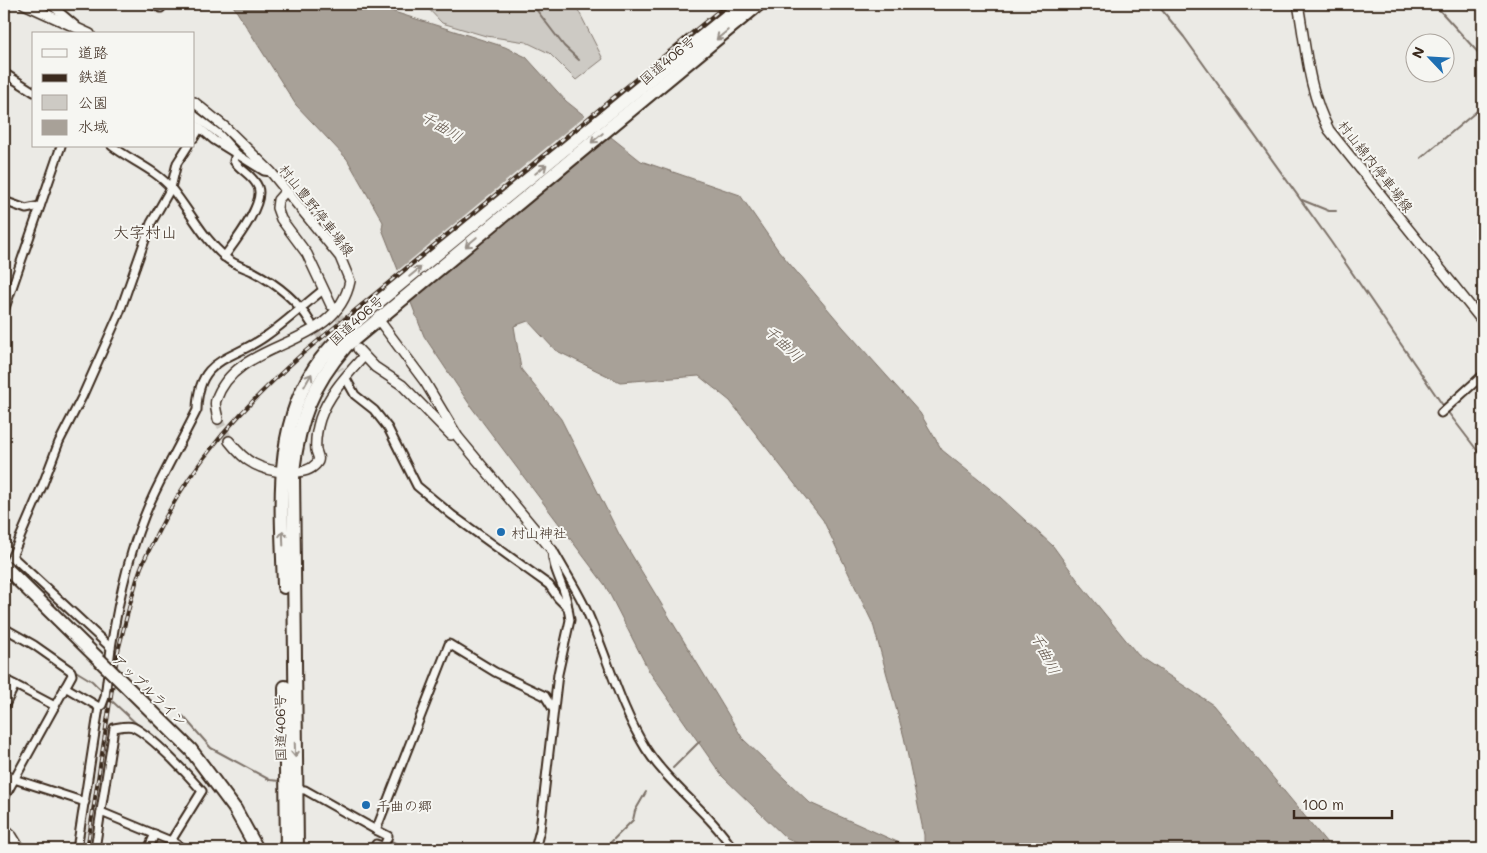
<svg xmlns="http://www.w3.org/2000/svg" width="1487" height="853" font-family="Mali,'Klee One',sans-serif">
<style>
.green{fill:#cdcac4;stroke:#847a71}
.water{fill:#a8a198;stroke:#7c7167}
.pier{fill:#ebeae5}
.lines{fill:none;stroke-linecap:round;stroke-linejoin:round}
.stream{stroke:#7c7167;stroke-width:2}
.street-tunnel{stroke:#c8c4bd;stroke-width:7;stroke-dasharray:7 3.5;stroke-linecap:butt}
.secondary-tunnel{stroke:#c8c4bd;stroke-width:9;stroke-dasharray:9 4.5;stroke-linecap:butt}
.street-casing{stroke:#3b2a1e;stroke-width:11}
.secondary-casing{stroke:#3b2a1e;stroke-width:12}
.highway-casing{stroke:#3b2a1e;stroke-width:16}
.street{stroke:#f6f6f2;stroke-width:7}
.secondary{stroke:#f6f6f2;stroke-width:9}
.highway{stroke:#f6f6f2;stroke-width:12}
.rail-casing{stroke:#3b2a1e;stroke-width:4}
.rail{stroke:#f6f6f2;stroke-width:2;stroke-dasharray:5.5;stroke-linecap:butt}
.highway-bridge-casing{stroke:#3b2a1e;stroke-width:16;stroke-linecap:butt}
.highway-bridge{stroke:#f6f6f2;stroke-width:12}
.oneway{stroke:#989088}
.poi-dot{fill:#1f6fb2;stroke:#f6f6f2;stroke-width:2}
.labels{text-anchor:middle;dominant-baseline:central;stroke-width:4;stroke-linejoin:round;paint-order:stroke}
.street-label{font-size:14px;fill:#3b2a1e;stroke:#f6f6f2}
.poi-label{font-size:14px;fill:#3b2a1e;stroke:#f6f6f2;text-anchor:start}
.water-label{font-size:15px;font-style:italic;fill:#615449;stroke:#f6f6f2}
.quarter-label{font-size:16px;fill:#3b2a1e;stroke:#f6f6f2}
</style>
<rect width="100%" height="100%" fill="#ebeae5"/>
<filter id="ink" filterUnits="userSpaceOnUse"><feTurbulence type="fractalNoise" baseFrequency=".02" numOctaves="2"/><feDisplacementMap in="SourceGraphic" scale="10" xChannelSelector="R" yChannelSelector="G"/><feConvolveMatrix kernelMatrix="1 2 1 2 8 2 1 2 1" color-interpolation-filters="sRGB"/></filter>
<g filter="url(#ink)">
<!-- green -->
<polygon class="green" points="424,4 575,4 603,59 576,80 549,53 526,42 486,36 442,23"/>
<!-- water -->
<polygon class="water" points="232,4 382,4 394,12 505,47 526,57 566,101 641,161 740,195 778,250 843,327 920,413 942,450 1000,497 1053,546 1082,586 1138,655 1213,705 1332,849 924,849 924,835 904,737 873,624 823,520 730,401 699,376 620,382 555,350 528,321 514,326 521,369 561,419 619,534 743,739 810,803 913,849 811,849 787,839 722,776 649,671 605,585 472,408 424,336 382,229 383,222 347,159 296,105"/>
<!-- pier -->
<polygon class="pier" points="587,114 612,134 408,303 396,272"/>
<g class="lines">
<!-- stream -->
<g class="stream">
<polyline points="532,4 564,46 579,60"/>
<polyline points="1157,4 1184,37 1331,242 1444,407"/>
<polyline points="1434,4 1483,58"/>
<polyline points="1421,158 1483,106"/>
<polyline points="1302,200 1329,211 1336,211"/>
<polyline points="1447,411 1483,458"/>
<polyline points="18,632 56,655 68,665"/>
<polyline points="74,670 92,681 104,693"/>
<polyline points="113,702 140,727"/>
<polyline points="183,716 211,748 270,780 280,781"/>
<polyline points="673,768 700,741"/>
<polyline points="390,840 406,849"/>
<polyline points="604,849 633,820 635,811 646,792"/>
</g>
<!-- street-tunnel -->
<polyline class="street-tunnel" points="312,324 341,370"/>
<!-- secondary-tunnel -->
<g class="secondary-tunnel">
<polyline points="332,305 349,334"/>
<polyline points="218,419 229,441"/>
</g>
<!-- street casing -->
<g class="street-casing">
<g id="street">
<polyline points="50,4 76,26"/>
<polyline points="150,4 161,8"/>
<polyline points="4,73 34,92"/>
<path d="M194,115L220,135L236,153L234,161C241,171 253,175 258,187C265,204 234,243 224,257"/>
<polyline points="194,123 214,140 264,171 271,172"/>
<polyline points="194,138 200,128"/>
<path d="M112,146C130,160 156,170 171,188C190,211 202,237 225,257C232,264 243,267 252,271C275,283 298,301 311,323"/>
<polyline points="4,201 26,209 40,206"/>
<polyline points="4,311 61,146"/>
<path d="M345,377L355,395L374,410L388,428L417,486L452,515L549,585L558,598L568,608C566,588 552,570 552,550"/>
<polyline points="1441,413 1483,375"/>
<path d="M553,550C563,568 574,585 583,603C606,650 618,704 646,749C670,786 709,812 733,849"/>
<polyline points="13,557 111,648 105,697 102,705 99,707 77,849"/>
<polyline points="4,575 43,484 59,442 82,397 119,314 151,223 171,188 177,163 188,146"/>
<polyline points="4,628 34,645 71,671 72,675 4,798"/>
<path d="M111,648C119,595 131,541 155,492C168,465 183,438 197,410C198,356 232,361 266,336C286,322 304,305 323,290"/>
<polyline points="4,679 55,706"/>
<polyline points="65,687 99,707"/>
<polyline points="4,707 15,685"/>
<polyline points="4,774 14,779 85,802"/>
<polyline points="293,789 305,790 376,830 449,644 495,672 545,696 553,709"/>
<polyline points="376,830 388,836 384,846"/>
<polyline points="171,841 185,849"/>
<path d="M95,849L114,728C120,727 128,725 133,727C152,736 188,775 202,791L171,841L101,812"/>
<polyline points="148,849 155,834"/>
<polyline points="374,849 376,844 391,849"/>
<polyline points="535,849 540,830 558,674 570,620 568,608"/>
</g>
</g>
<!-- secondary casing -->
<g class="secondary-casing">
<g id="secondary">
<polyline points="24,4 90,34"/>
<path d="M1298,4C1306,47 1308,91 1329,130L1483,322"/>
<path d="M194,102L226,128L271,172L340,257L350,281C336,351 237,337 216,400C214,405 217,414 218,419"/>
<polyline points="285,192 278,200 277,208 281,219 307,254 331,305"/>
<polyline points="378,319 425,382 458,437 552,550"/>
<polyline points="358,349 375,367 402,385 451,435"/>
<path d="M229,441C236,450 244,459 254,464C269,472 304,478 316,464C321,459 317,455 316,450C315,440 317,429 320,419C328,395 347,375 364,356"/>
<polyline points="4,829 12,836 20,849"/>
</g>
</g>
<!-- highway casing -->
<g class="highway-casing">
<g id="highway">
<path d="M284,587C282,511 271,424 321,359C337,338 357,321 377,303L742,4"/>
<polyline points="285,687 287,849"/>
<polyline points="235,809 257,849"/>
<path d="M297,849L293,471C299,420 312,385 346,346L759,4"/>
</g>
</g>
<!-- street -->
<use href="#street" class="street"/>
<!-- secondary -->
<use href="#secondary" class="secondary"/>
<!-- highway -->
<use href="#highway" class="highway"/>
<!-- rail casing -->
<g class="rail-casing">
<path id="rail" d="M87,849L118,651C125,624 131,597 140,570C144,559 151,547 156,536C191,463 243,407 302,354L727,4"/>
</g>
<!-- rail -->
<use href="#rail" class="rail"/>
<!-- highway-bridge casing -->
<g class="highway-bridge-casing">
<polyline id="highway-bridge" points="4,566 191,750 235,809"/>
</g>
<!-- highway-bridge -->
<use href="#highway-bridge" class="highway-bridge"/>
</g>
<!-- one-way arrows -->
<defs><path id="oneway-shaft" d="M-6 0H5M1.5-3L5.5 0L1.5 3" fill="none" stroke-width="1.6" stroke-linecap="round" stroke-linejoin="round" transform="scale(1.25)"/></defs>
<g class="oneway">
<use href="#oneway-shaft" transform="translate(722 35) rotate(140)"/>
<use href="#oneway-shaft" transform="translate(597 138) rotate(140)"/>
<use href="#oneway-shaft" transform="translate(541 169) rotate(-39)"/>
<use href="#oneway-shaft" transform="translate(471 242) rotate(140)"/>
<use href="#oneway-shaft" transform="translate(415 272) rotate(-39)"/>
<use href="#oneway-shaft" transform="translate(308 380) rotate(-60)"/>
<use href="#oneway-shaft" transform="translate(283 538) rotate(-92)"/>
<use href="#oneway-shaft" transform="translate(295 750) rotate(88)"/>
</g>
</g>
<!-- markers -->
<g class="poi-dot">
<circle cx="501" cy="532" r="5"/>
<circle cx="366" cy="805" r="5"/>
</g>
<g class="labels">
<!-- street labels -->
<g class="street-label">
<text transform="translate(667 60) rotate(-40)">国道406号</text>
<text transform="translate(1376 166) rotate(52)">村山綿内停車場線</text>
<text transform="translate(317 210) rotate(52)">村山豊野停車場線</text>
<text transform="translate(356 320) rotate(-42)">国道406号</text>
<text transform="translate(150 690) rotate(44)">アップルライン</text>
<text transform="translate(280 728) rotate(-91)">国道406号</text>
</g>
<!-- poi labels -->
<g class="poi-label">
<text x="511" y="532">村山神社</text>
<text x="376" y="805">千曲の郷</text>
</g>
<!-- water labels -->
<g class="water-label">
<text transform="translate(442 126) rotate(31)">千曲川</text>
<text transform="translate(784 343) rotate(43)">千曲川</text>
<text transform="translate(1046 653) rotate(63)">千曲川</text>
</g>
<!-- quarter labels -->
<g class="quarter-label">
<text x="145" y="231">大字村山</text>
</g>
</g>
<!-- margin -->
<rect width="1487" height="853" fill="none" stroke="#f6f6f2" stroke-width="20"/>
<rect x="10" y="10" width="1467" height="833" fill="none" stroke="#3b2a1e" stroke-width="2" filter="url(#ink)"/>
<!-- legend -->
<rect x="32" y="32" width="162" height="115" fill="#f6f6f2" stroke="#aba49d"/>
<rect x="42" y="49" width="25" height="8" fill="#f6f6f2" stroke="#aba49d"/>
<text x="78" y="58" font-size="15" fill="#3b2a1e">道路</text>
<rect x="42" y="74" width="25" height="8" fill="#3b2a1e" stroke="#aba49d"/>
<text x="78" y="82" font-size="15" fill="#3b2a1e">鉄道</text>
<rect x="42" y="95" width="25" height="15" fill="#cdcac4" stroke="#aba49d"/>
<text x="78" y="108" font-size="15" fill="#3b2a1e">公園</text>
<rect x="42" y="120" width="25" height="15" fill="#a8a198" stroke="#aba49d"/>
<text x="78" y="132" font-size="15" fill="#3b2a1e">水域</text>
<!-- north arrow -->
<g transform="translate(1430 58) rotate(295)"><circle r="24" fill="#f6f6f2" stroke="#aba49d"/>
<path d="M0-4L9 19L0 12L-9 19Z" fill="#1f6fb2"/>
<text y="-8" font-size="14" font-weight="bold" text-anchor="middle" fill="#3b2a1e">N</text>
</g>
<!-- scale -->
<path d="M1294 810v8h98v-8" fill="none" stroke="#3b2a1e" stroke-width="2.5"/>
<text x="1302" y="810" font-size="15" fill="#3b2a1e" stroke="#f6f6f2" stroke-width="4" paint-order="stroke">100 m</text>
</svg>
